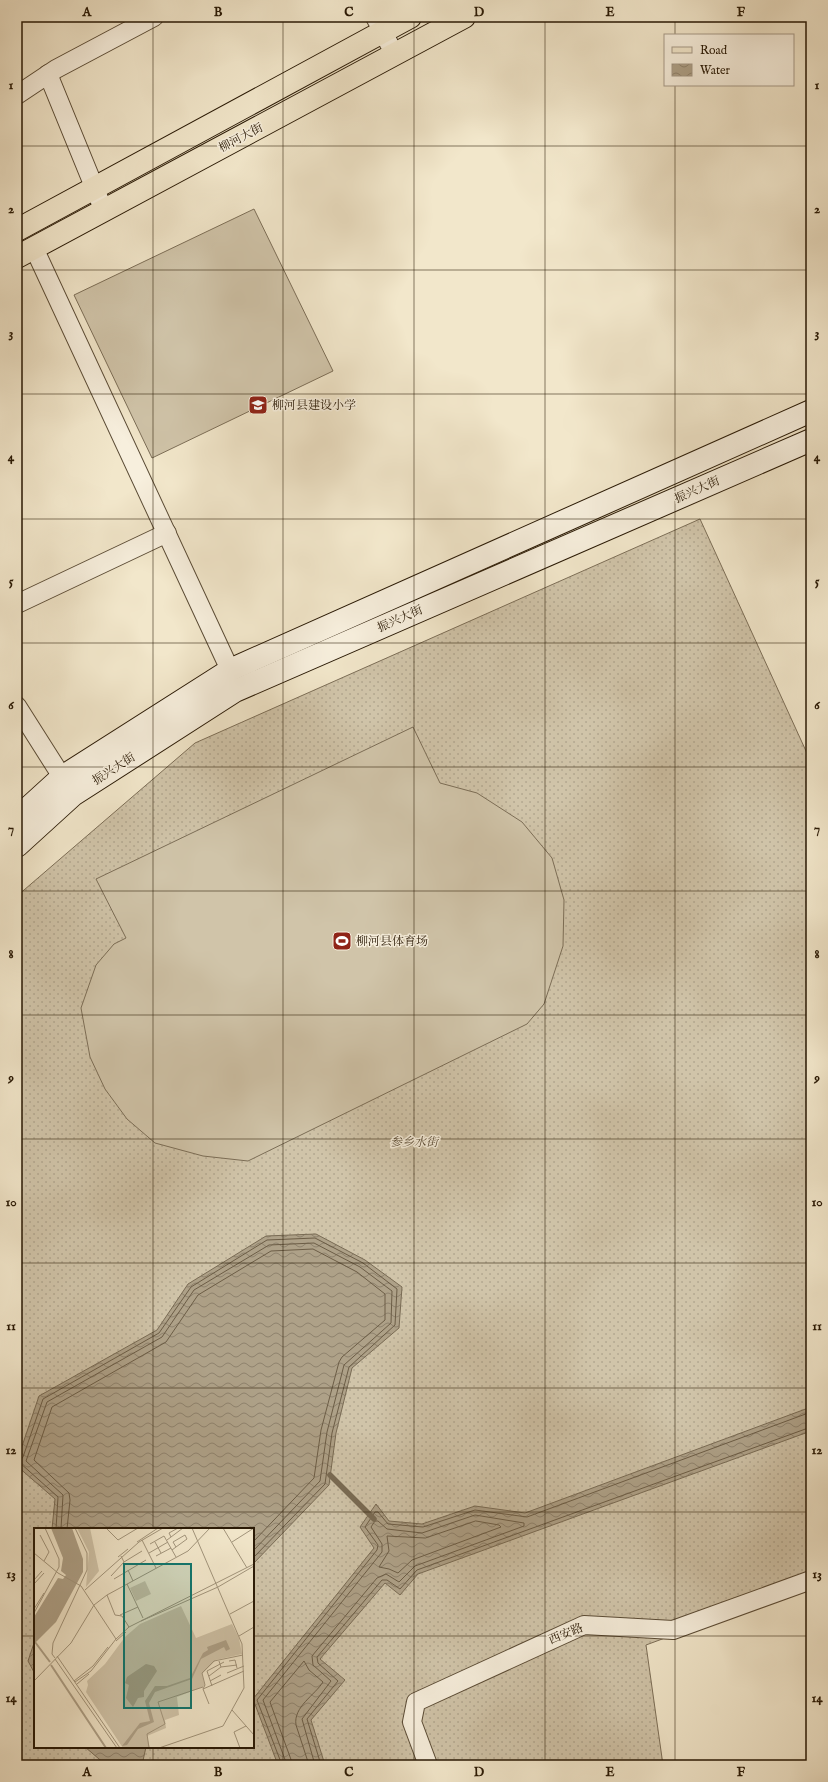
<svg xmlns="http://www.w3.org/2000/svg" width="828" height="1782" font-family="'IM FELL English','Noto Serif SC',serif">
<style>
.grass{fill:url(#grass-dots);stroke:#7c6e57;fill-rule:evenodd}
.pitch{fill:#d0c4a9;stroke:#7c6e57}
.water{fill:url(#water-waves);stroke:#796b54}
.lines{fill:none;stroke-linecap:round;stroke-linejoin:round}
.shore{stroke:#6c5d46;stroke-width:1}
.stream{stroke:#796b54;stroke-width:5.5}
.street-casing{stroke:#5b4c36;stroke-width:20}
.secondary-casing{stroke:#291905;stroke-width:24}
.primary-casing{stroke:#291905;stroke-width:24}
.street{stroke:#f7efdd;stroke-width:18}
.secondary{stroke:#f7efdd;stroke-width:22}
.primary{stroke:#f2e7cb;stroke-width:22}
.grid{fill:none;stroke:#291905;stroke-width:1;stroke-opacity:0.55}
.labels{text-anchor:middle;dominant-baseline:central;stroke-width:3;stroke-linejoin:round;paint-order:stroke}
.street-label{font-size:12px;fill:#291905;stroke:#f7efdd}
.poi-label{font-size:12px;fill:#291905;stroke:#f7efdd;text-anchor:start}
.park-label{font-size:12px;font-style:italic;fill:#5b4c36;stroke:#f7efdd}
.inset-river{fill:none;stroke:#aea188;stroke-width:2}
.inset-road{fill:none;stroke:#a2957c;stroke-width:1}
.view{fill:#0f766e;fill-opacity:0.15;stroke:#0f766e;stroke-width:2}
.inset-edge{fill:none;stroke:#291905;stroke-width:2}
.neatline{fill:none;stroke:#291905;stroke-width:1.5}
.grid-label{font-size:13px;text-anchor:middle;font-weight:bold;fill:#291905}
</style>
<defs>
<pattern id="grass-dots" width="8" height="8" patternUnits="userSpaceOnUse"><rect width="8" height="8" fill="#d0c4a9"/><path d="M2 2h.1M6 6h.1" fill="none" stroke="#b3a890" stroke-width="1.8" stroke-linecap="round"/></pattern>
<pattern id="water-waves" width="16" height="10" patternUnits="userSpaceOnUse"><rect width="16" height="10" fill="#aea188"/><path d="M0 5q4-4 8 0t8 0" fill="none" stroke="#8e826d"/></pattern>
</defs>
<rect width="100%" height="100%" fill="#f2e7cb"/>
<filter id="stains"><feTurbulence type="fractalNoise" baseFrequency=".005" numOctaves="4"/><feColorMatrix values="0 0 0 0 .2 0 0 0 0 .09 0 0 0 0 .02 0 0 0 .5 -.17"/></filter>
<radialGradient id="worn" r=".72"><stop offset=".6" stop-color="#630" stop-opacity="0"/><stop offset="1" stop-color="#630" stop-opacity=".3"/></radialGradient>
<!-- grass -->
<path class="grass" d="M700,519L811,762V1584L646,1645L663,1765H17V896L195,743ZM35,1529H253V1747H35Z"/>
<!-- pitch -->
<g class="pitch">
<polygon points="254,209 333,371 152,458 74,295"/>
<polygon points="413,727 440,783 477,793 522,822 552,858 564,900 563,946 544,1004 527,1024 248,1161 203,1156 155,1143 127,1119 105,1089 90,1057 81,1008 96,965 114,944 126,938 96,879"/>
</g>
<!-- water -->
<g class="water">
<polygon points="316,1234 365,1260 402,1287 399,1328 352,1368 336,1433 329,1485 253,1564 253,1529 52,1529 55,1499 17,1466 17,1461 39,1396 157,1330 188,1284 266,1236"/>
<polygon points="811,1407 811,1431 418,1574 400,1595 385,1583 320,1659 345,1680 311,1720 325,1765 278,1765 253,1699 374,1548 360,1527 376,1504 389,1521 422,1524 475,1506 525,1513"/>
<polygon points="35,1640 35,1674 28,1661"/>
<polygon points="85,1747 146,1747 142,1765 106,1765"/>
</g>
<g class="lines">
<!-- shore -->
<g class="shore">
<polygon points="476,1521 499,1525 501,1527 412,1560 398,1573 389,1569 379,1567 389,1551 387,1536 425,1538"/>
<polyline points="56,1529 58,1497 19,1462 23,1457 43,1399 159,1333 191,1287 267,1240 315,1238 363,1263 397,1289 395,1325 349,1367 332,1433 325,1484 253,1558"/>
<polyline points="61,1529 63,1495 26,1461 47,1402 162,1337 194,1290 269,1245 314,1243 360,1267 392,1291 391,1323 344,1365 327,1432 320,1481 253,1551"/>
<polyline points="67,1529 70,1500 69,1493 34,1460 52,1407 166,1342 198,1295 271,1251 313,1249 357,1272 385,1294 385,1320 342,1357 339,1362 321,1430 314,1478 253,1542"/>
<polyline points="282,1765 257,1700 377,1550 378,1545 365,1527 375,1512 378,1512 388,1524 423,1527 475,1510 527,1517 811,1412"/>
<polyline points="287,1765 263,1700 382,1552 382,1544 371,1527 375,1521 378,1521 387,1529 422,1533 475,1515 524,1523 524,1526 415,1566 399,1582 386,1574 377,1578 312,1656 313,1665 331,1681 302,1719 315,1765"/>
<path d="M293,1765L270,1702L304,1661L309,1670L323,1682C315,1695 293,1707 296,1725L309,1765"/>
<polyline points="321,1765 307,1719 338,1681 318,1663 317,1657 382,1580 387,1580 400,1589 417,1570 811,1427"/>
</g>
<!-- stream -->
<polyline class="stream" points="330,1475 374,1519"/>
<!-- street casing -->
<g class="street-casing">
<g id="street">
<polyline points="375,17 395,55"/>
<polyline points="48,74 104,211"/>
<polyline points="17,95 56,69 154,17"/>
<polyline points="34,248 230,670"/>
<polyline points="17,604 167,533"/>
<polyline points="17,706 62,777"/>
<polyline points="428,1765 412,1722 416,1702 584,1625 673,1630 811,1580"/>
</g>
</g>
<!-- secondary casing -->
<g class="secondary-casing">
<g id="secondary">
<polyline points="17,818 62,777 230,670 811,411"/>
<polyline points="17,846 73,795 235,691 811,440"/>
</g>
</g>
<!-- primary casing -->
<g class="primary-casing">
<g id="primary">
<polyline points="17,230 410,17"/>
<polyline points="17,257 464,17"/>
</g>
</g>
<!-- street -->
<use href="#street" class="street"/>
<!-- secondary -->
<use href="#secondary" class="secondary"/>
<!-- primary -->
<use href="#primary" class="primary"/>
</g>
<!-- grid -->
<path class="grid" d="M153,17V1529M283,17V1765M414,17V1765M545,17V1765M675,17V35M675,85V1765M17,146H811M17,270H811M17,394H811M17,519H811M17,643H811M17,767H811M17,891H811M17,1015H811M17,1139H811M17,1263H811M17,1388H811M17,1512H811M17,1636H35M253,1636H811M153,1747V1765"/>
<!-- icons -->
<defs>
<g id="school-square" transform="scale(1)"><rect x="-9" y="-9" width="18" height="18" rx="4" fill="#8f2418" stroke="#f7efdd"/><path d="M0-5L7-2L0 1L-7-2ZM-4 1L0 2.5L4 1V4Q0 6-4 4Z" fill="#fff"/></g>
<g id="stadium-square" transform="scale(1)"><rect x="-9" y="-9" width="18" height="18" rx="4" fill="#8f2418" stroke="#f7efdd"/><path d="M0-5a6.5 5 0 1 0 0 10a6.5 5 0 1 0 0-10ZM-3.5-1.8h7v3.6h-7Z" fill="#fff"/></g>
</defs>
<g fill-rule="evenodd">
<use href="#school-square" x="258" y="405"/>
<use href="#stadium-square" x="342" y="941"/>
</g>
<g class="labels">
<!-- street labels -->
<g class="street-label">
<text transform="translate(241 138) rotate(-28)">柳河大街</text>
<text transform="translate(697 490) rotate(-24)">振兴大街</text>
<text transform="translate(400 619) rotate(-24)">振兴大街</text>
<text transform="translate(114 769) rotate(-33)">振兴大街</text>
<text transform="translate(566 1634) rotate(-22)">西安路</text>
</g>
<!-- poi labels -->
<g class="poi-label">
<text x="272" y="405">柳河县建设小学</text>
<text x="356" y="941">柳河县体育场</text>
</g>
<!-- park labels -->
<g class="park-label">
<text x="414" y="1142">参乡水街</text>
</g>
</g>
<!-- overview -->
<g transform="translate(34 1528)">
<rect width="220" height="220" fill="#f2e7cb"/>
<path d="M43,0H56L65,43L52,59L55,24ZM147,78L162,110L198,96L205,110L208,126L182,132L168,146L171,158L143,169L145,187L131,192L132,200L113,208L116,220H89L52,164L54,157L53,153L71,136L91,109L106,96Z" fill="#d0c4a9"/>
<path d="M111,53L117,66L102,73L96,60ZM124,95L135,105L134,117L110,130L103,128L97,121L100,112L98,107ZM63,161L81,163L80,175L91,178L92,182L80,194L76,192L68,178L62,174L60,168Z" fill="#d0c4a9"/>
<path d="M17,0H38L49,31V44L22,94L0,116V89L24,50L29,51L32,47L27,43L29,30ZM192,112L196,121L192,123L190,119L167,131L158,151L121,164L115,175L120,194L104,201L93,217L88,218L106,195L116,193L111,173L121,158H133L156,150L169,125L174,122L173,119ZM112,136L120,138L123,143L110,163V169L104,170L99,179L92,170L95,157L91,155L93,149Z" fill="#aea188"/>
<path class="inset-river" d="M1,114L16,134M17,137L72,220"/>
<path class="inset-road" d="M72,0L84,12L104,0M189,0L213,40M6,7L15,24L10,33M137,9L135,5L144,0M108,12L122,40M133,12L149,0M103,14L124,0M121,14L127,25M198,14L220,0M116,16L130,8L142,29M138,22L142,19L153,11L151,7L139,14L142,19M0,25L24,45L47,58L82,111M115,25L134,14M87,28L90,34L108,23M122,28L137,20M84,29L94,21M94,42L99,53M77,48L90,34M80,51L112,32M0,52L8,43M0,56L10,45M93,56L109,90M51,62L105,14L129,0M73,67L81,87L88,88L95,99M0,81L10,65M0,85L25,39V31L11,0M196,86L220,73M86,87L104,79M107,93L184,59L220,38M205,108L220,99M82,113L92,104M23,128L86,220M21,130L18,126L19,115L53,42V25L41,0M21,131L83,220M195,133L201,132L203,140M187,139L203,137M193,145L210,138M175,148L187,139L185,133M0,153L37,115L60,77L73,67L154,23L176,0M40,153L59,138L74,119M176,153L187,147M41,154L57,143L82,111L95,99L220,36M43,156L55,146M178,158L173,143L190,134M169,161L210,143M175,176L169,161L171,157L168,145L180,133L209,127M198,182L220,207M115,220L113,206L131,196L124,174L169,159M125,220L189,198L210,160L208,116L158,0M206,220L200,204L212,198"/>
<path class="view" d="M90,36H157V180H90Z"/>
<rect width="220" height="220" class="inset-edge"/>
</g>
<!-- margin -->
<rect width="828" height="1782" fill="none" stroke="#f2e7cb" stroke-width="44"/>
<!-- legend -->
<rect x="664" y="34" width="130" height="52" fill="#f7efdd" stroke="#a59987"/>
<rect x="672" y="47" width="20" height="6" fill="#f2e7cb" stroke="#a59987"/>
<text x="700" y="54" font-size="12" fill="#291905">Road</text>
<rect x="672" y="64" width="20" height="12" fill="url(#water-waves)" stroke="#a59987"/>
<text x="700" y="74" font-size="12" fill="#291905">Water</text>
<rect x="22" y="22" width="784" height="1738" class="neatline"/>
<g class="grid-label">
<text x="87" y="16">A</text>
<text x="218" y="16">B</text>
<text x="349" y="16">C</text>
<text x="479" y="16">D</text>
<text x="610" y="16">E</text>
<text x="741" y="16">F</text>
<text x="11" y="89">1</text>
<text x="817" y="89">1</text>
<text x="11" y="213">2</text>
<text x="817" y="213">2</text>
<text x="11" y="337">3</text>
<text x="817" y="337">3</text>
<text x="11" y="461">4</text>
<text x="817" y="461">4</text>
<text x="11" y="585">5</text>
<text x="817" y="585">5</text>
<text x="11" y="709">6</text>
<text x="817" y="709">6</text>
<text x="11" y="833">7</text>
<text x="817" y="833">7</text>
<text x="11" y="958">8</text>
<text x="817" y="958">8</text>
<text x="11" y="1082">9</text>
<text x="817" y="1082">9</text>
<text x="11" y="1206">10</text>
<text x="817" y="1206">10</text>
<text x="11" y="1330">11</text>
<text x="817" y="1330">11</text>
<text x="11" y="1454">12</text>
<text x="817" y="1454">12</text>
<text x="11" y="1578">13</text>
<text x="817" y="1578">13</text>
<text x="11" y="1702">14</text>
<text x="817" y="1702">14</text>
<text x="87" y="1776">A</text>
<text x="218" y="1776">B</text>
<text x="349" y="1776">C</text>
<text x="479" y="1776">D</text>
<text x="610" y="1776">E</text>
<text x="741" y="1776">F</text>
</g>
<rect width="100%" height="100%" filter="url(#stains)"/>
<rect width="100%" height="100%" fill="url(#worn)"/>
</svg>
